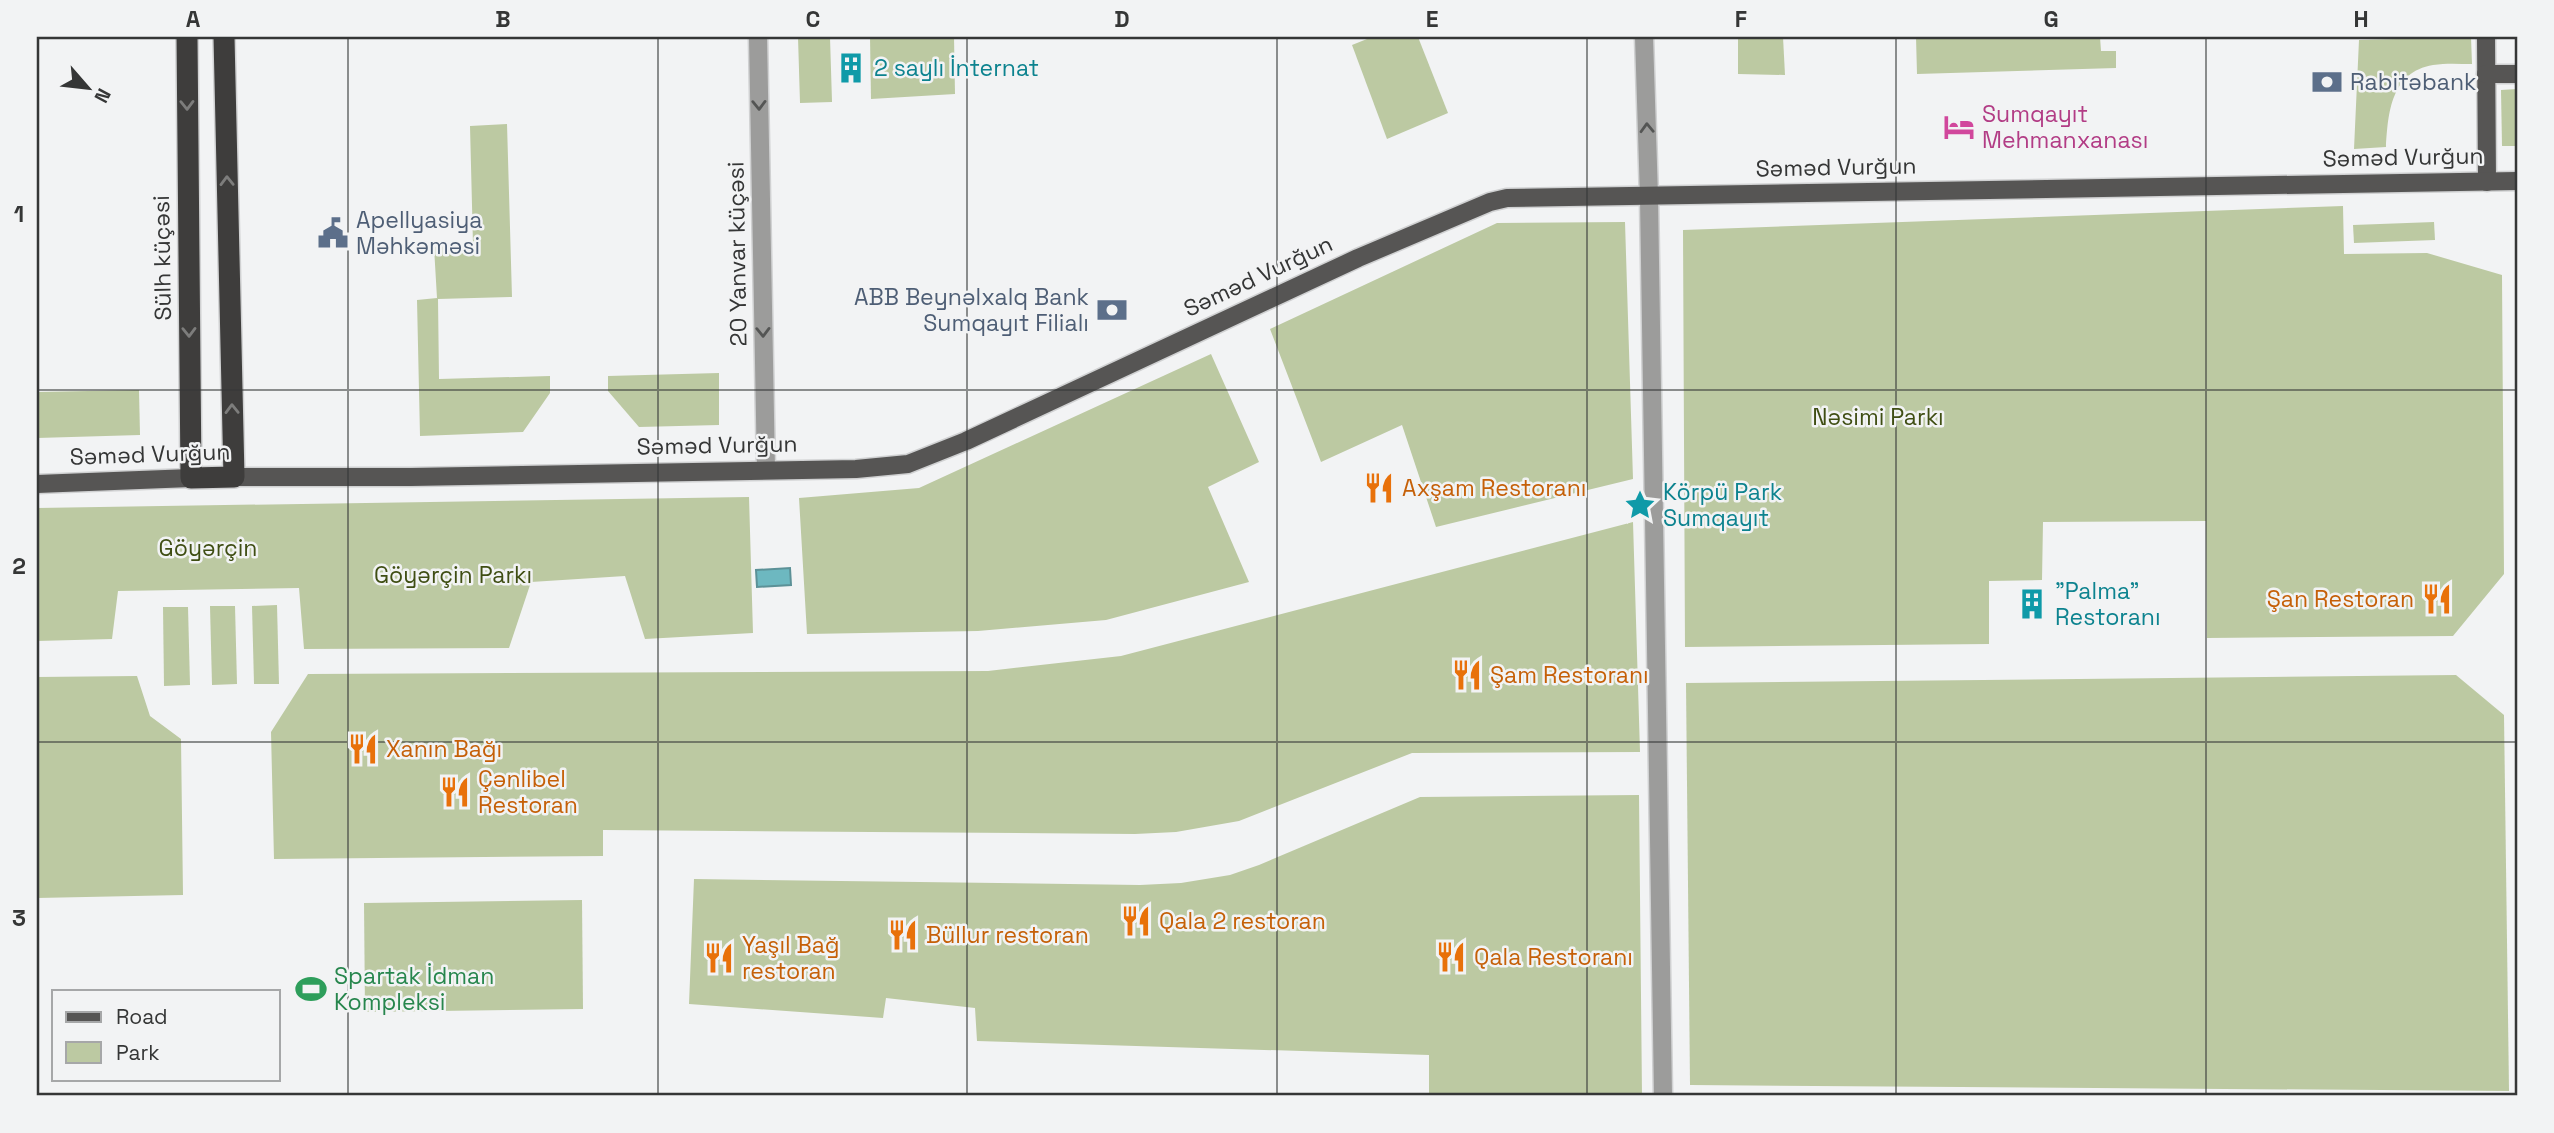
<svg xmlns="http://www.w3.org/2000/svg" width="2554" height="1133" font-family="'Space Grotesk',sans-serif">
<style>
.green{fill:#bcc9a2}
.water{fill:#6db8c0;stroke:#5c9197;stroke-width:2}
.lines{fill:none;stroke-linecap:round;stroke-linejoin:round}
.minor-casing{stroke:#d0d1d2;stroke-width:21}
.major-casing{stroke:#d0d1d2;stroke-width:21}
.highway-casing{stroke:#d0d1d2;stroke-width:24}
.minor{stroke:#9c9c9b;stroke-width:18}
.major{stroke:#565554;stroke-width:18}
.highway{stroke:#3e3d3c;stroke-width:21}
.oneway{stroke:#7d7d7c}
.oneway2{stroke:#545554}
.grid{fill:none;stroke:#353636;stroke-width:2;stroke-opacity:0.55}
.labels{text-anchor:middle;dominant-baseline:central;stroke-width:5;stroke-linejoin:round;paint-order:stroke}
.culture-label{font-size:23px;fill:#0d838f;stroke:#f2f3f4;text-anchor:start}
.service-label{font-size:23px;fill:#4e5e75;stroke:#f2f3f4;text-anchor:start}
.hotel-label{font-size:23px;fill:#b23c85;stroke:#f2f3f4;text-anchor:start}
.street-label{font-size:23px;fill:#353636;stroke:#f2f3f4}
.park-label{font-size:23px;fill:#3f4e13;stroke:#f2f3f4}
.food-label{font-size:23px;fill:#c56008;stroke:#f2f3f4;text-anchor:start}
.leisure-label{font-size:23px;fill:#27864d;stroke:#f2f3f4;text-anchor:start}
.neatline{fill:none;stroke:#353636;stroke-width:2.5}
.grid-label{font-size:23px;text-anchor:middle;font-weight:bold;fill:#353636}
</style>
<rect width="100%" height="100%" fill="#f2f3f4"/>
<!-- green -->
<g class="green">
<polygon points="798,37 830,37 832,102 800,103"/>
<polygon points="870,37 954,37 955,94 871,99"/>
<polygon points="1372,37 1418,37 1448,113 1387,139 1352,45"/>
<polygon points="1738,37 1783,37 1785,75 1738,74"/>
<polygon points="1916,37 2100,37 2101,51 2116,51 2116,68 1917,74"/>
<path d="M2471,37L2472,64C2459,64 2446,63 2433,65C2391,72 2388,113 2386,147L2354,149L2359,40Z"/>
<polygon points="2517,89 2517,146 2502,146 2501,90"/>
<polygon points="507,124 512,297 438,299 439,379 550,376 550,393 523,432 420,436 417,300 437,298 434,247 473,245 470,126"/>
<polygon points="2343,206 2344,254 2427,253 2502,275 2504,574 2453,636 2207,638 2206,521 2043,522 2042,580 1989,581 1989,644 1685,647 1683,230"/>
<polygon points="1625,222 1633,479 1436,527 1402,425 1321,462 1270,329 1497,223"/>
<polygon points="2434,222 2435,240 2354,243 2353,225"/>
<polygon points="1211,354 1259,462 1208,487 1249,582 1106,620 978,631 807,634 799,498 919,488"/>
<polygon points="719,373 719,425 639,427 608,391 608,376"/>
<polygon points="139,390 140,435 37,438 37,392"/>
<polygon points="749,497 753,633 645,639 625,576 531,582 509,648 304,649 299,588 118,591 112,639 37,641 37,508"/>
<polygon points="1633,522 1640,752 1412,753 1239,821 1176,832 1135,834 603,830 603,856 274,859 271,732 308,674 988,671 1121,656"/>
<polygon points="277,605 279,684 254,684 252,606"/>
<polygon points="210,606 235,606 237,684 212,685"/>
<polygon points="163,607 188,607 190,685 164,686"/>
<polygon points="2456,675 2504,715 2509,1091 1690,1085 1686,683"/>
<polygon points="137,676 150,716 181,739 183,895 37,898 37,677"/>
<polygon points="1639,795 1642,1096 1429,1096 1429,1055 977,1041 975,1008 886,998 883,1018 689,1004 694,879 1140,885 1181,883 1230,875 1259,865 1420,797"/>
<polygon points="582,900 583,1009 365,1012 364,903"/>
</g>
<!-- water -->
<polygon class="water" points="790,568 791,585 757,587 756,570"/>
<g class="lines">
<!-- minor casing -->
<g class="minor-casing">
<g id="minor">
<polyline points="758,37 766,470"/>
<polyline points="1644,37 1649,197 1663,1096"/>
</g>
</g>
<!-- major casing -->
<g class="major-casing">
<g id="major">
<polyline points="2486,37 2487,182"/>
<polyline points="2486,74 2517,74"/>
<polyline points="234,477 411,477 856,469 908,464 966,441 1358,258 1490,202 1507,198 2517,181"/>
<polyline points="37,484 191,478"/>
</g>
</g>
<!-- highway casing -->
<g class="highway-casing">
<polyline id="highway" points="187,37 191,478 234,477 224,37"/>
</g>
<!-- minor -->
<use href="#minor" class="minor"/>
<!-- major -->
<use href="#major" class="major"/>
<!-- highway -->
<use href="#highway" class="highway"/>
</g>
<!-- one-way arrows -->
<defs><path id="oneway-chevron" d="M-2-3.5L2.5 0L-2 3.5" fill="none" stroke-width="1.6" stroke-linecap="round" stroke-linejoin="round" transform="scale(1.75)"/></defs>
<g class="oneway">
<use href="#oneway-chevron" transform="translate(187 105) rotate(89)"/>
<use href="#oneway-chevron" transform="translate(227 181) rotate(-91)"/>
<use href="#oneway-chevron" transform="translate(189 332) rotate(89)"/>
<use href="#oneway-chevron" transform="translate(232 409) rotate(-91)"/>
</g>
<g class="oneway2">
<use href="#oneway-chevron" transform="translate(759 105) rotate(89)"/>
<use href="#oneway-chevron" transform="translate(1647 128) rotate(-92)"/>
<use href="#oneway-chevron" transform="translate(763 332) rotate(89)"/>
</g>
<!-- grid -->
<path class="grid" d="M348,37V1096M658,37V1096M967,37V1096M1277,37V1096M1587,37V1096M1896,37V1096M2206,37V1096M37,390H2517M37,742H2517"/>
<!-- icons -->
<defs>
<g id="building-bare" transform="scale(2.415)"><path d="M-4-6H4V6H1V3H-1V6H-4ZM-2.5-4.3h1.7v1.8h-1.7ZM.8-4.3h1.7v1.8H.8ZM-2.5-1h1.7V.8h-1.7ZM.8-1h1.7V.8H.8Z" fill="#0f9aa8" stroke="#f2f3f4" stroke-width="2.5" paint-order="stroke"/></g>
<g id="bank-bare" transform="scale(2.415)"><path d="M-6-4H6V4H-6ZM0-2.3a2.3 2.3 0 1 0 0 4.6a2.3 2.3 0 1 0 0-4.6Z" fill="#5c6f8a" stroke="#f2f3f4" stroke-width="2.5" paint-order="stroke"/></g>
<g id="hotel-bare" transform="scale(2.415)"><path d="M-6-4.5h1.5V1H6V5H4.5V3h-9V5H-6ZM-4 0a1.8 1.8 0 1 1 3.6 0ZM.5 0V-2.5h3Q6-2.5 6 0Z" fill="#d1479c" stroke="#f2f3f4" stroke-width="2.5" paint-order="stroke"/></g>
<g id="civic-bare" transform="scale(2.415)"><path d="M-.6-6.5H3V-4.5H.6V-3L4-1V1h2V6H-6V1h2V-1L-.6-3ZM-1.2 2.5V6h2.4V2.5Z" fill="#5c6f8a" stroke="#f2f3f4" stroke-width="2.5" paint-order="stroke"/></g>
<g id="restaurant-bare" transform="scale(2.415)"><path d="M-5-6h1v4h1v-4h1v4h1v-4h1v5L-1.5 .5V6h-2V.5L-5-1ZM5-6V6H3V1.5H1.5Q1.5-4 5-6Z" fill="#e8710a" stroke="#f2f3f4" stroke-width="2.5" paint-order="stroke"/></g>
<g id="sight-bare" transform="scale(2.415)"><path d="M0-6L1.8-2.2L6-1.7L2.9 1.2L3.7 5.4L0 3.3L-3.7 5.4L-2.9 1.2L-6-1.7L-1.8-2.2Z" fill="#0f9aa8" stroke="#f2f3f4" stroke-width="2.5" paint-order="stroke"/></g>
<g id="stadium-bare" transform="scale(2.415)"><path d="M0-5a6.5 5 0 1 0 0 10a6.5 5 0 1 0 0-10ZM-3.5-1.8h7v3.6h-7Z" fill="#2e9e5b" stroke="#f2f3f4" stroke-width="2.5" paint-order="stroke"/></g>
</defs>
<g fill-rule="evenodd">
<use href="#building-bare" x="851" y="68"/>
<use href="#bank-bare" x="2327" y="82"/>
<use href="#hotel-bare" x="1959" y="127"/>
<use href="#civic-bare" x="333" y="233"/>
<use href="#bank-bare" x="1112" y="310"/>
<use href="#restaurant-bare" x="1379" y="488"/>
<use href="#sight-bare" x="1640" y="505"/>
<use href="#restaurant-bare" x="2437" y="599"/>
<use href="#building-bare" x="2032" y="604"/>
<use href="#restaurant-bare" x="1467" y="675"/>
<use href="#restaurant-bare" x="363" y="749"/>
<use href="#restaurant-bare" x="455" y="792"/>
<use href="#restaurant-bare" x="1136" y="921"/>
<use href="#restaurant-bare" x="903" y="935"/>
<use href="#restaurant-bare" x="1451" y="957"/>
<use href="#restaurant-bare" x="719" y="958"/>
<use href="#stadium-bare" x="311" y="989"/>
</g>
<g class="labels">
<!-- culture labels -->
<g class="culture-label">
<text x="874" y="68">2 saylı İnternat</text>
<text x="1663" y="492">Körpü Park<tspan x="1663" dy="26">Sumqayıt</tspan></text>
<text x="2055" y="591">"Palma"<tspan x="2055" dy="26">Restoranı</tspan></text>
</g>
<!-- service labels -->
<g class="service-label">
<text x="2350" y="82">Rabitəbank</text>
<text x="356" y="220">Apellyasiya<tspan x="356" dy="26">Məhkəməsi</tspan></text>
<text x="1089" y="297" text-anchor="end">ABB Beynəlxalq Bank<tspan x="1089" dy="26">Sumqayıt Filialı</tspan></text>
</g>
<!-- hotel labels -->
<g class="hotel-label">
<text x="1982" y="114">Sumqayıt<tspan x="1982" dy="26">Mehmanxanası</tspan></text>
</g>
<!-- street labels -->
<g class="street-label">
<text transform="translate(2403 157) rotate(-1)">Səməd Vurğun</text>
<text transform="translate(1836 167) rotate(-1)">Səməd Vurğun</text>
<text transform="translate(737 254) rotate(-91)">20 Yanvar küçəsi</text>
<text transform="translate(162 258) rotate(-91)">Sülh küçəsi</text>
<text transform="translate(1258 276) rotate(-25)">Səməd Vurğun</text>
<text transform="translate(717 445) rotate(-1)">Səməd Vurğun</text>
<text transform="translate(150 454) rotate(-2)">Səməd Vurğun</text>
</g>
<!-- park labels -->
<g class="park-label">
<text x="1878" y="417">Nəsimi Parkı</text>
<text x="208" y="548">Göyərçin</text>
<text x="453" y="575">Göyərçin Parkı</text>
</g>
<!-- food labels -->
<g class="food-label">
<text x="1402" y="488">Axşam Restoranı</text>
<text x="2414" y="599" text-anchor="end">Şan Restoran</text>
<text x="1490" y="675">Şam Restoranı</text>
<text x="386" y="749">Xanın Bağı</text>
<text x="478" y="779">Çənlibel<tspan x="478" dy="26">Restoran</tspan></text>
<text x="1159" y="921">Qala 2 restoran</text>
<text x="926" y="935">Büllur restoran</text>
<text x="742" y="945">Yaşıl Bağ<tspan x="742" dy="26">restoran</tspan></text>
<text x="1474" y="957">Qala Restoranı</text>
</g>
<!-- leisure labels -->
<g class="leisure-label">
<text x="334" y="976">Spartak İdman<tspan x="334" dy="26">Kompleksi</tspan></text>
</g>
</g>
<!-- border -->
<rect width="2554" height="1133" fill="none" stroke="#f2f3f4" stroke-width="77"/>
<!-- legend -->
<rect x="52" y="990" width="228" height="91" fill="#f2f3f4" stroke="#a6a7a8" stroke-width="2"/>
<rect x="66" y="1012" width="35" height="10" fill="#565554" stroke="#a6a7a8" stroke-width="2"/>
<text x="116" y="1024" font-size="21" fill="#353636">Road</text>
<rect x="66" y="1042" width="35" height="21" fill="#bcc9a2" stroke="#a6a7a8" stroke-width="2"/>
<text x="116" y="1060" font-size="21" fill="#353636">Park</text>
<!-- north arrow -->
<g transform="translate(88 88) rotate(118)" stroke="#f2f3f4" stroke-width="5" paint-order="stroke">
<path d="M0-5L12 26L0 18L-12 26Z" fill="#353636"/>
<text y="-10" font-size="19" font-weight="bold" text-anchor="middle" fill="#353636">N</text>
</g>
<rect x="38" y="38" width="2478" height="1056" class="neatline"/>
<g class="grid-label">
<text x="193" y="27">A</text>
<text x="503" y="27">B</text>
<text x="813" y="27">C</text>
<text x="1122" y="27">D</text>
<text x="1432" y="27">E</text>
<text x="1741" y="27">F</text>
<text x="2051" y="27">G</text>
<text x="2361" y="27">H</text>
<text x="19" y="222">1</text>
<text x="19" y="574">2</text>
<text x="19" y="926">3</text>
</g>
</svg>
